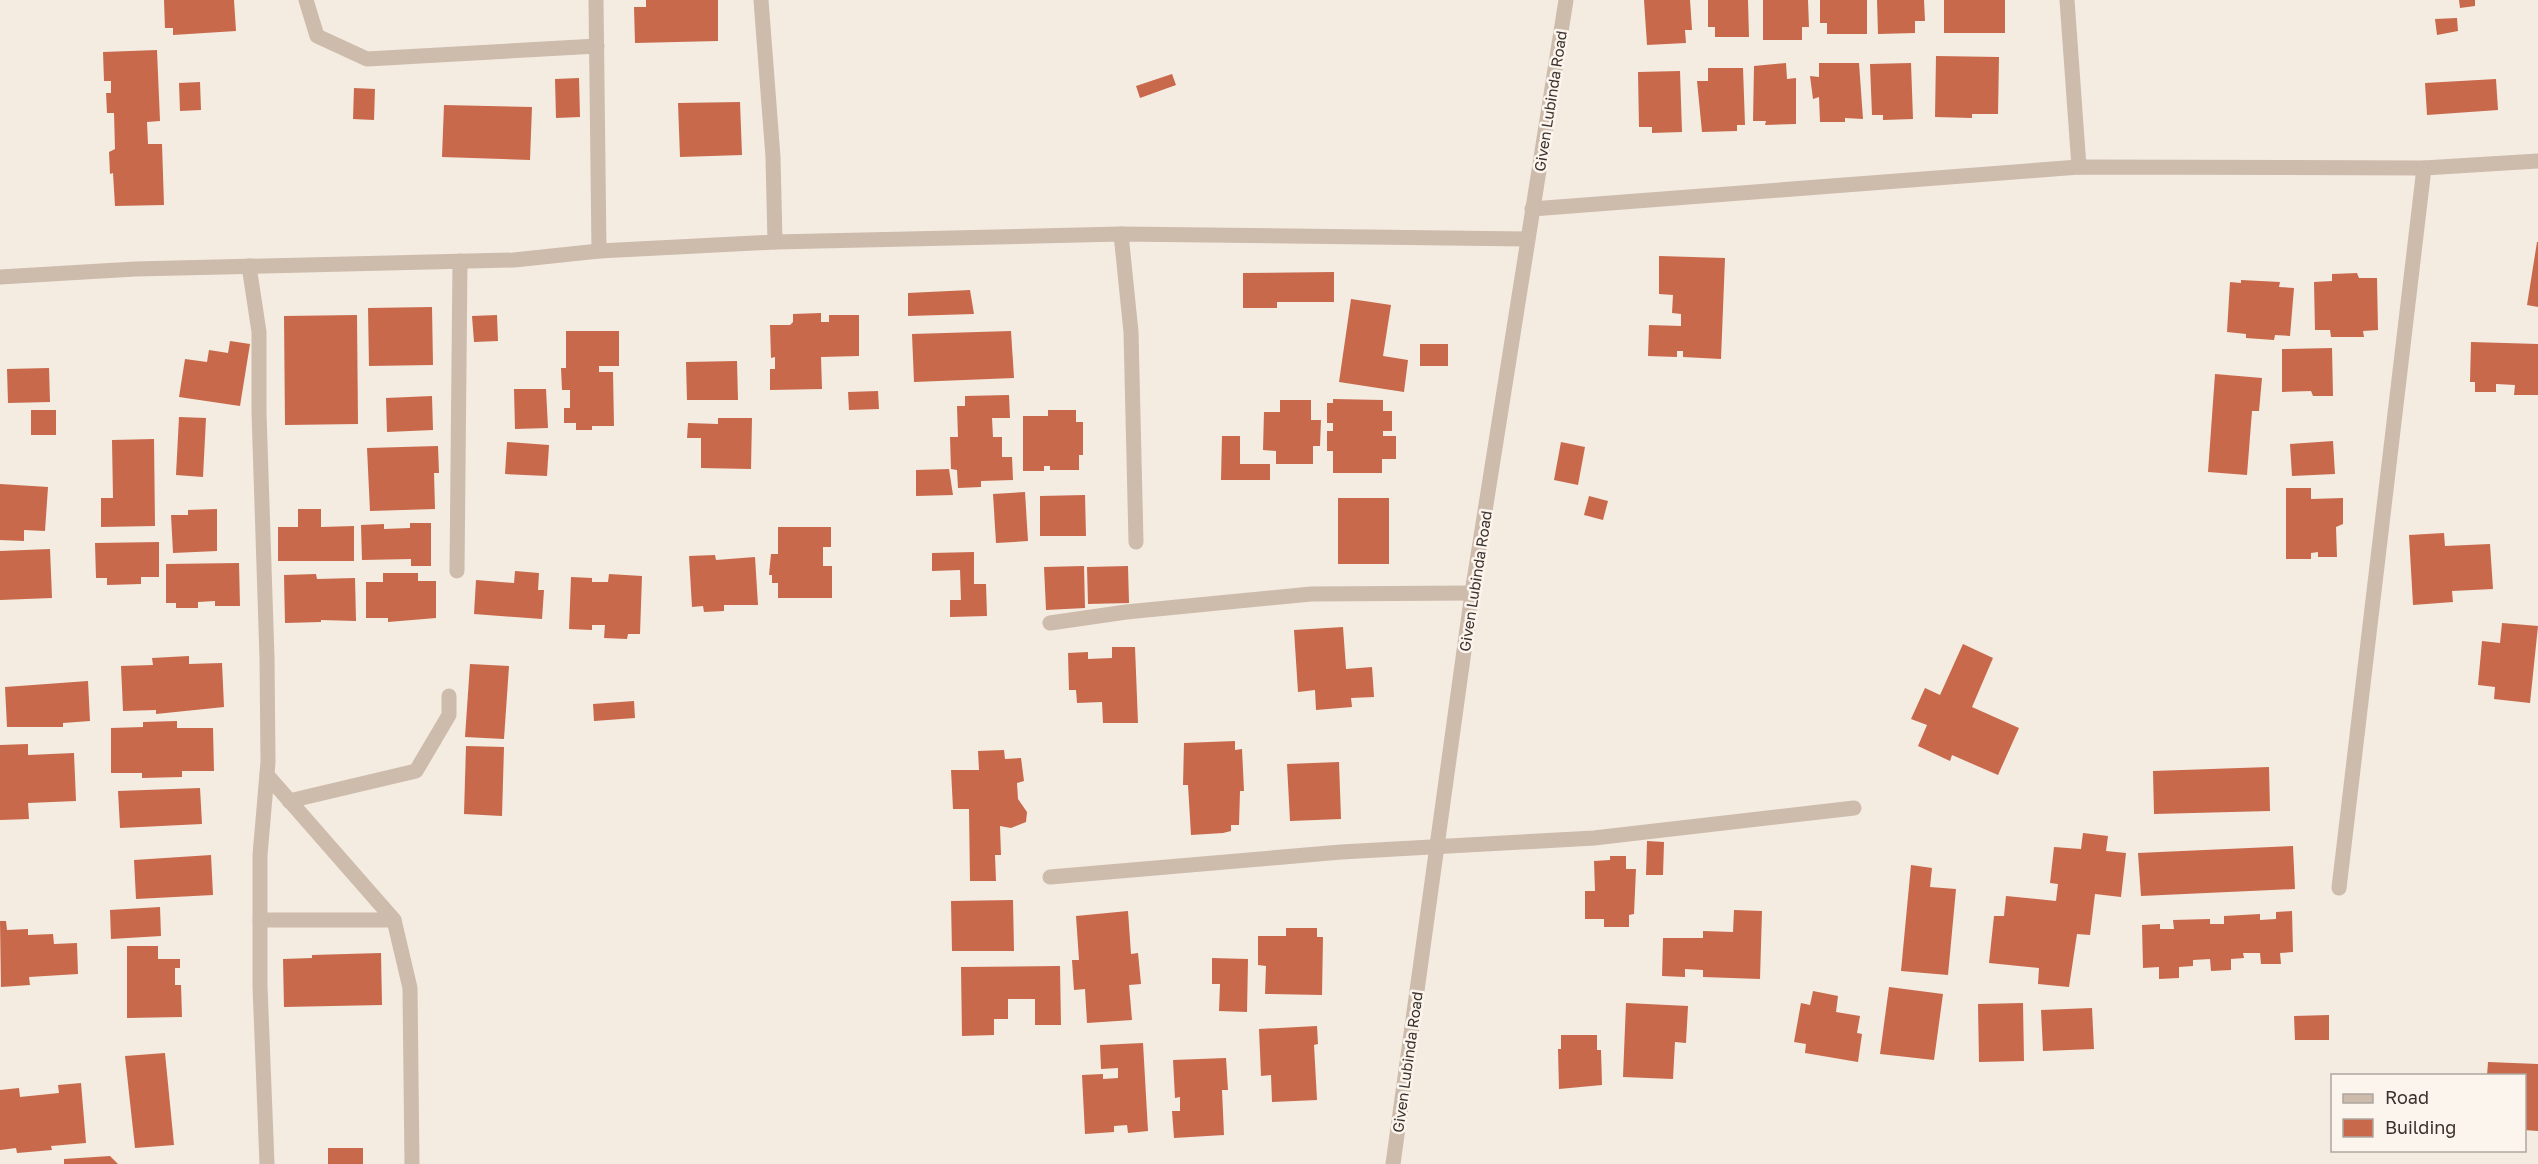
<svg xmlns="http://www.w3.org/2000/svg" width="2538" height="1164" font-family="'Golos Text',sans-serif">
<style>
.building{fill:#c8694b}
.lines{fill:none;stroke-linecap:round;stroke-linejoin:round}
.minor{stroke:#cdbbac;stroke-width:15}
.labels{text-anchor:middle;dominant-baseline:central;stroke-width:5;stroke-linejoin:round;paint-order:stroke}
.street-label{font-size:15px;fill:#3b302b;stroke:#fbf5ee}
</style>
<rect width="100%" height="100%" fill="#f4ebe1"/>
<!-- building -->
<g class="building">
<polygon points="164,0 234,0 236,31 173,35 173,28 165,28"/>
<polygon points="646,0 718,0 718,41 635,43 634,7 646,7"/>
<polygon points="1644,0 1690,0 1692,30 1685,30 1686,43 1647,45"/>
<polygon points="1708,0 1748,0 1749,37 1715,37 1715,27 1708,27"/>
<polygon points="1763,0 1808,0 1809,27 1802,27 1802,40 1763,40"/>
<polygon points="1820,0 1867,0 1867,34 1827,34 1827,23 1820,23"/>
<polygon points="1877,0 1924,0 1925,21 1915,21 1915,33 1878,34"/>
<rect x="1944" y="0" width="61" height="33"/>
<polygon points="2459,0 2475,0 2475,6 2460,8"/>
<polygon points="2457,18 2458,31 2437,35 2435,19"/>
<polygon points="157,50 160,121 147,122 148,144 162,144 164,205 115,206 113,173 110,174 109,152 115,149 114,113 107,113 106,93 111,93 111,81 104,81 103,52"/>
<polygon points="1936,56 1999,57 1998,114 1972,114 1972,118 1935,117"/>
<polygon points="1786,63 1787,79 1796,78 1796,124 1765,125 1766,121 1753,121 1754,66"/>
<polygon points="1819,63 1859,63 1863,119 1845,118 1845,122 1820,122 1819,97 1813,99 1810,76 1819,77"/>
<polygon points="1911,63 1913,119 1883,120 1883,115 1872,115 1870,64"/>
<polygon points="1708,68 1743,68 1745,125 1737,125 1737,131 1702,132 1697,81 1708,81"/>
<polygon points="1680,71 1682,132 1652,133 1652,127 1639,127 1638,72"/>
<polygon points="1172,74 1176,85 1140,98 1136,86"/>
<polygon points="579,78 580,117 556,118 555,79"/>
<polygon points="2496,79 2498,110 2427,115 2425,83"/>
<polygon points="200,82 201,110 180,111 179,83"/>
<polygon points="354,88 375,89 374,120 353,119"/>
<polygon points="740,102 742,155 680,157 678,103"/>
<polygon points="444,105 532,107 530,160 442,157"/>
<polygon points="2537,242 2538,242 2538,307 2527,305"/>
<polygon points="1659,256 1725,258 1721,359 1683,357 1683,351 1677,351 1677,357 1648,356 1649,325 1681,326 1681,314 1672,313 1673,295 1659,294"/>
<polygon points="1334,272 1334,302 1277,302 1277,308 1243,308 1243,273"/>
<polygon points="2357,273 2359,278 2377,278 2378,330 2363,331 2364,337 2331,337 2330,330 2315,330 2314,282 2332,281 2332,274"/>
<polygon points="2241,280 2280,282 2279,287 2294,288 2290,336 2275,335 2274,340 2246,338 2246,334 2227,332 2230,282 2241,283"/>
<polygon points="970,290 974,314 908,316 908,293"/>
<polygon points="1351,299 1391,305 1383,356 1408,360 1404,392 1339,382"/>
<polygon points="432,307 433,365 369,366 368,308"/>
<polygon points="821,313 821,322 829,322 829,315 859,315 859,356 821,357 822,389 770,390 770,369 775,369 775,357 771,358 770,325 790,325 793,322 793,314"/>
<polygon points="357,315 358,424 285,425 284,316"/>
<polygon points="497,315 498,341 474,342 472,316"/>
<polygon points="566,331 619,331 619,366 599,366 599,372 613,372 614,426 592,426 592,430 576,430 576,423 564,423 564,408 570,408 570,390 562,390 561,368 566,368"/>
<polygon points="1011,331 1014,378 914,382 912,334"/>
<polygon points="230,341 250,344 240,406 179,397 185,359 207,362 209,350 228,353"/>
<polygon points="2471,342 2538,344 2538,395 2514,395 2515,385 2496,384 2496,392 2475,392 2475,382 2470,382"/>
<rect x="1420" y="344" width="28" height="22"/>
<polygon points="2332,348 2333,396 2313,396 2311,391 2282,392 2282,349"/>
<polygon points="737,361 738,400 687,400 686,362"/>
<polygon points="49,368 50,402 8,403 7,369"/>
<polygon points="2215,374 2262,378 2259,411 2252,411 2247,475 2208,472"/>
<polygon points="514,389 546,389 548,428 515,429"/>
<polygon points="878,391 879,409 849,410 848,392"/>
<polygon points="1009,395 1010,418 992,418 993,437 1002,437 1002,457 1012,457 1013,480 981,481 981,487 958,488 957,470 951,469 950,437 958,437 957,406 965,406 965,396"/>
<polygon points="432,396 433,430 387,432 386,398"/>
<polygon points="1333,399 1383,400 1383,411 1392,411 1392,431 1383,431 1383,436 1396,436 1396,459 1382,459 1382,473 1333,473 1333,451 1327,451 1327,431 1333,431 1333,423 1327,423 1327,403 1333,403"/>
<polygon points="1280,400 1311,400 1311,420 1321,420 1320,446 1313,446 1313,464 1276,464 1276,451 1263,450 1264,412 1280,412"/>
<rect x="31" y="410" width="25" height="25"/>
<polygon points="1048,410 1076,410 1076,422 1083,422 1083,455 1079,455 1079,470 1050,470 1050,466 1044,466 1044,471 1023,471 1023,416 1048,416"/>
<polygon points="179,417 206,418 203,477 176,475"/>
<polygon points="718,418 752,418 751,469 701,468 701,438 687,438 688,423 718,424"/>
<polygon points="1222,436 1240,436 1240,464 1270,464 1270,480 1221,480"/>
<polygon points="154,439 155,526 101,527 101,498 113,498 112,440"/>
<polygon points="2333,441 2335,474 2292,476 2290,444"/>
<polygon points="507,442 549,445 547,476 505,474"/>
<polygon points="1561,442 1585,447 1578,485 1554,480"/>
<polygon points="438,446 439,473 434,473 435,509 370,511 367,448"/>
<polygon points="949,469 953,495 916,496 916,470"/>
<polygon points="0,484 48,487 45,531 24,530 24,541 0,540"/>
<polygon points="2286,488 2311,488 2311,499 2343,498 2343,524 2336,527 2337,557 2318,557 2318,552 2311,553 2311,559 2286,559"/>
<polygon points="1025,492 1028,541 996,543 993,494"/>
<polygon points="1085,495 1086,536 1040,536 1040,496"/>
<polygon points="1589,496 1608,501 1603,520 1584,515"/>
<rect x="1338" y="498" width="51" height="66"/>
<polygon points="217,509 217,551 173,553 171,515 188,515 188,510"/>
<polygon points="298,509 321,509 321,527 354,526 354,561 278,561 278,527 298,527"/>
<polygon points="410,523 431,523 431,566 411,566 411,559 362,560 361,525 384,524 384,529 410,528"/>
<polygon points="778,527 831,527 831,547 823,547 823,566 832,566 832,598 778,598 778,583 772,583 772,575 769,575 771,554 778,554"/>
<polygon points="2444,533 2445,546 2490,544 2493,589 2452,591 2453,602 2413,605 2409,535"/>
<polygon points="159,542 159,577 141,577 141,584 107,585 107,578 96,578 95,543"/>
<polygon points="50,549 52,598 0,600 0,551"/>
<polygon points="974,552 974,584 986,584 987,616 950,617 950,600 961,600 960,570 932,571 932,553"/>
<polygon points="715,555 716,560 755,557 758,605 724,605 724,611 704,612 703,606 692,607 689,556"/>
<polygon points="239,563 240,606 215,606 215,601 198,602 198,608 176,608 176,603 166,603 166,564"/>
<polygon points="1084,566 1085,608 1046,610 1044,567"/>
<polygon points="1128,566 1129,603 1088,604 1087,567"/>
<polygon points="515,571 539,573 538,590 544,590 542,619 474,614 476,580 514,583"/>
<polygon points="383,573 418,573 418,581 436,581 436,618 388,622 388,618 366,618 366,582 383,582"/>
<polygon points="316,574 317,579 355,578 356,621 321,620 321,622 285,623 284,575"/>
<polygon points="609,574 642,576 640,634 628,634 627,639 604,638 605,625 592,625 592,630 569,629 571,577 592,578 592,582 608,582"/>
<polygon points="2502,623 2538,626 2530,703 2494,699 2495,687 2478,685 2482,641 2500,643"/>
<polygon points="1343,627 1346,669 1372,667 1374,697 1351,698 1352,707 1316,710 1315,690 1298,692 1294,630"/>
<polygon points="1963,644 1993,658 1972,707 2019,728 1998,775 1952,755 1950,761 1918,746 1927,725 1911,719 1925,688 1940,695"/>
<polygon points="1112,647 1135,647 1138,723 1103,723 1102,702 1077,703 1076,690 1069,690 1068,653 1088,652 1088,659 1112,658"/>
<polygon points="189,656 189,664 222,663 224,707 156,714 156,710 123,711 121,666 153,665 152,658"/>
<polygon points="470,664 509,666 504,739 465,737"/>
<polygon points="88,681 90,721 63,723 63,727 7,727 5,687"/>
<polygon points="634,701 635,718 594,721 593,704"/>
<polygon points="177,721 177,728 213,728 214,771 182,771 182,777 142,778 142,773 111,773 111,728 143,727 143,722"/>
<polygon points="1235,741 1235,750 1242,749 1244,791 1240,791 1239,825 1231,825 1231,831 1223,833 1191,835 1188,785 1183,785 1184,743"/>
<polygon points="28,744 28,755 74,753 76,801 28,803 29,819 0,820 0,745"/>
<polygon points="466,746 504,747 502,816 464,814"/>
<polygon points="1004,750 1005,759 1021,758 1024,781 1017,783 1018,799 1027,812 1026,822 1011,828 1000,826 1001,855 995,855 996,881 970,881 969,809 953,809 951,770 979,770 978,751"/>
<polygon points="1339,762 1341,819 1290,821 1287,764"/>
<polygon points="2269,767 2270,811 2154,814 2153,771"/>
<polygon points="200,788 202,824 120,828 118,791"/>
<polygon points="2083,833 2108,836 2106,851 2126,853 2121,897 2095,894 2090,935 2077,934 2069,987 2038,984 2039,968 1989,963 1994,916 2004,916 2006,896 2056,901 2058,884 2050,883 2054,847 2081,849"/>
<polygon points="1647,841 1664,842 1663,875 1646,875"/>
<polygon points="2293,846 2295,889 2141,896 2138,853"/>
<polygon points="211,855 213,895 136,899 134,860"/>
<polygon points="1610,856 1626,856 1626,869 1636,869 1634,914 1629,915 1629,927 1604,927 1604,919 1585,919 1585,891 1595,891 1594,861 1610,860"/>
<polygon points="1911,865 1932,868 1930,887 1956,889 1948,975 1901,971"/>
<polygon points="1013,900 1014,951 952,951 951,901"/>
<polygon points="160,907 161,936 111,939 110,910"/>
<polygon points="1734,910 1762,911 1760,979 1703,977 1703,970 1685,969 1685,977 1662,976 1663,938 1703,938 1703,931 1733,932"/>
<polygon points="1128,911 1131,954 1138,953 1141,984 1129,985 1132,1020 1087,1023 1085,989 1074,990 1072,960 1079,960 1076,916"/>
<polygon points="2292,911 2293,952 2280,953 2281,964 2261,964 2260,953 2243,953 2244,958 2231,959 2231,970 2211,971 2210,959 2193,960 2193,966 2179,967 2179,978 2159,979 2159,967 2143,968 2142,925 2160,924 2160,929 2174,929 2173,920 2210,919 2210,924 2224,924 2224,916 2260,914 2260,920 2276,919 2276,912"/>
<polygon points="0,921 6,921 7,930 28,929 28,935 53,934 54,944 77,943 78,974 29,977 30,985 1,987"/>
<polygon points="1286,928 1317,928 1317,937 1323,937 1322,995 1265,994 1266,966 1258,965 1258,936 1286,936"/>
<polygon points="127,946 158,946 158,959 180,959 180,968 175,968 175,985 181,985 182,1017 127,1018"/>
<polygon points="381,953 382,1005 284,1007 283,959 312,958 312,955"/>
<polygon points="1212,958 1248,959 1247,1012 1219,1011 1220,984 1212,984"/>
<polygon points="1060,966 1061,1025 1035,1025 1035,999 1008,999 1008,1019 994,1019 994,1035 962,1036 961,967"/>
<polygon points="1889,987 1943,994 1934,1060 1880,1054"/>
<polygon points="1813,991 1838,996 1836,1012 1860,1016 1857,1033 1862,1034 1858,1062 1805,1053 1806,1044 1794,1042 1801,1003 1810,1005"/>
<polygon points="1626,1003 1688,1006 1686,1043 1675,1042 1673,1079 1623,1077"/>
<polygon points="2023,1003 2024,1061 1979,1062 1978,1004"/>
<polygon points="2092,1008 2094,1049 2043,1051 2041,1010"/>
<polygon points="2329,1015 2329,1040 2295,1040 2294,1016"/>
<polygon points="1317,1026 1318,1044 1314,1045 1317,1100 1272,1102 1271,1075 1261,1076 1259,1029"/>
<polygon points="1561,1035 1597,1035 1597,1050 1601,1050 1602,1085 1559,1089 1558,1049 1561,1049"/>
<polygon points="1143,1043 1148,1131 1128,1133 1127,1125 1114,1126 1114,1132 1085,1134 1082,1075 1103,1074 1103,1079 1118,1078 1118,1068 1101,1069 1100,1045"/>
<polygon points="165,1053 174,1145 135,1148 125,1056"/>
<polygon points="1226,1058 1228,1090 1222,1090 1224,1135 1174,1138 1172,1111 1180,1111 1180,1097 1175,1098 1173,1060"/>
<polygon points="2488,1062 2538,1064 2538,1131 2524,1130 2524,1076 2487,1076"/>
<polygon points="81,1083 86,1143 51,1146 52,1150 17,1153 16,1148 0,1150 0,1090 19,1088 20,1097 59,1093 58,1085"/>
<rect x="328" y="1148" width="35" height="16"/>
<polygon points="110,1156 118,1164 64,1164 64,1159"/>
</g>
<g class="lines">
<!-- minor -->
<g class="minor">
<polyline points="306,0 317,36 367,59 597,46"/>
<polyline points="596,0 599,251"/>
<polyline points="761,0 773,157 775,242"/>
<polyline points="2067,0 2079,167"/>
<polyline points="1532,209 2079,167 2424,168 2538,161"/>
<polyline points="1121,234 1131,332 1136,542"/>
<polyline points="249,266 259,332 259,413 267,658 268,762 260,855 260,986 267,1164"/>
<polyline points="0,277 135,269 514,260 599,251 775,242 1121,234 1527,239"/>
<polyline points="457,571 460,261"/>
<polyline points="1050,623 1126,612 1311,594 1472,593"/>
<polyline points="267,775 394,920 410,988 412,1164"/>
<polyline points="289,801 416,771 449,715 449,696"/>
<polyline points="1050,877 1341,852 1594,838 1854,808"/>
<polyline points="2339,888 2424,168"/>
<polyline points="260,920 394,920"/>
<polyline points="1393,1164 1472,593 1566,0"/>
</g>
</g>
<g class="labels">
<!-- street labels -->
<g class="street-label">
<text transform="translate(1550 101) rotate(-81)">Given Lubinda Road</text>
<text transform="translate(1475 581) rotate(-81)">Given Lubinda Road</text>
<text transform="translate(1407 1062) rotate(-82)">Given Lubinda Road</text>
</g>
</g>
<!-- legend -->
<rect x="2331" y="1074" width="195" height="78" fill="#fbf5ee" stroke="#aea6a0" stroke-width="1.5"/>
<rect x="2343" y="1094" width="30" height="9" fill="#cdbbac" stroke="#aea6a0" stroke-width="1.5"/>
<text x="2385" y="1104" font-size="18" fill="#3b302b">Road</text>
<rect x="2343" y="1119" width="30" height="18" fill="#c8694b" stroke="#aea6a0" stroke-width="1.5"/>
<text x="2385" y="1134" font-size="18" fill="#3b302b">Building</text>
</svg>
